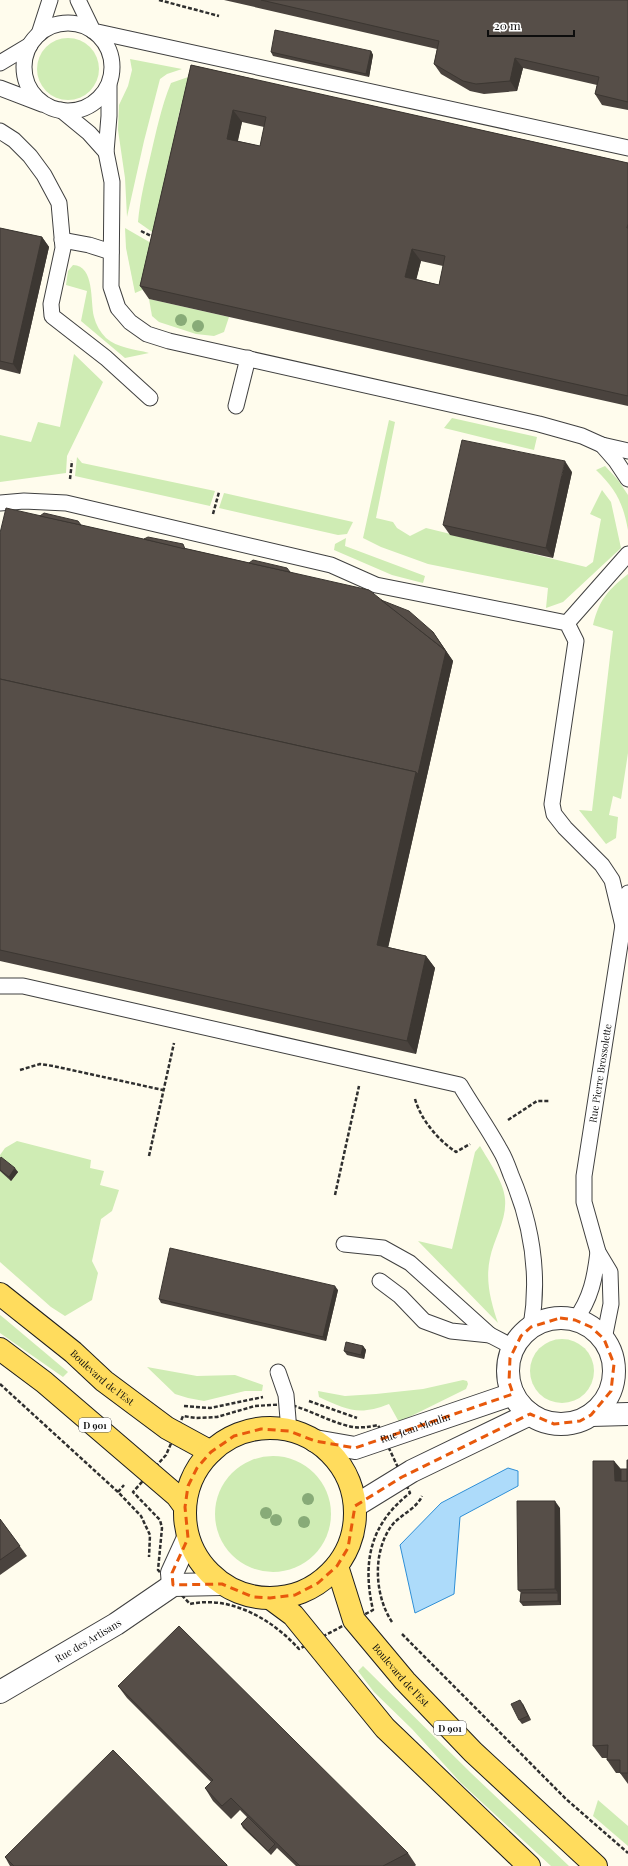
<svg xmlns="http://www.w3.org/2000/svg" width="628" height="1866" font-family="'Playfair Display',serif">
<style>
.green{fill:#cfecb4}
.water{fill:#addbfa;stroke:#2f8fd6}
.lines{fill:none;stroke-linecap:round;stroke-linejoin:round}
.lane-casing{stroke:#404040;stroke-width:17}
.street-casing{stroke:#404040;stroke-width:24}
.primary-casing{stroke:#1e1e1e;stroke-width:24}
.path{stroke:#2f2f2f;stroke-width:2.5;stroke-dasharray:4 2;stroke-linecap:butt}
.lane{stroke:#fff;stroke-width:15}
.street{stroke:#fff;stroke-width:22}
.primary{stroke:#ffdc5d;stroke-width:22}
.tree{fill:#88ab78}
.wall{fill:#4a433e;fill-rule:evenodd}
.shaded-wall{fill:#3c3732}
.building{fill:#564e48;stroke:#3c3732;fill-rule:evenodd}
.marked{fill:none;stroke:#e8590c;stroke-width:3;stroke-dasharray:8 5;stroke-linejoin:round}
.labels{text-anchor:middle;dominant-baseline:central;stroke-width:4;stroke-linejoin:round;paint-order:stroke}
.shield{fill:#fff;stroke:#565656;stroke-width:1}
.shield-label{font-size:9px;font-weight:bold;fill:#0d0d0d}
.street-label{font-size:10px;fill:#0d0d0d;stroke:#fff}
</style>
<rect width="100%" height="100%" fill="#fffced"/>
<!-- green -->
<g class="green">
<circle cx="68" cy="69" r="31"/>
<polygon points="130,59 182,69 167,74 160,79 144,141 127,217 125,178 118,130 119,105 128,86 132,70"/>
<path d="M191,76L192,112L180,109L155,234L138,222C140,200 145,179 150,158C156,133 161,107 171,83Z"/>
<polygon points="125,228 151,243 142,290 135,293 126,248"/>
<path d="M73,265C95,266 90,301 94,317C96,325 100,332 106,338C117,348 135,349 149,353L125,358L81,321L87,291L66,285L68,271Z"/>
<polygon points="149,299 229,317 224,332 214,336 196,334 159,322 152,316"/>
<polygon points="74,354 103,382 67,456 66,473 0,482 0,435 31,442 38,422 60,427"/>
<polygon points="452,418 537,437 534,450 444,428"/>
<polygon points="389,420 395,422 376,518 393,522 397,528 410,536 426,528 586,567 593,562 601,519 590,514 602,490 611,502 621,548 563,602 546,608 548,588 428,564 381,547 363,538"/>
<polygon points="77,457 82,463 215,491 210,506 75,476"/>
<path d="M605,466L618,480L628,495V530C623,503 616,489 596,470Z"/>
<polygon points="224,493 353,522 347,534 338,535 219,508"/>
<polygon points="346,538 345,546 425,576 423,583 392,575 334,550 335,544"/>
<path d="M628,574V753L621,799L613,796L609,815L618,817L616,838L606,844L579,810L592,811L613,631L593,625C599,600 608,590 628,574Z"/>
<polygon points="17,1141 91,1160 90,1168 104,1171 100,1185 119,1190 112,1211 101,1219 92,1261 98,1273 92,1300 65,1316 51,1307 0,1262 0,1155 5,1148"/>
<path d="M480,1146C488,1160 504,1182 505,1199C507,1220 494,1238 490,1258C485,1281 491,1302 498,1323L418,1241L452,1249L475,1152Z"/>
<polygon points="0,1315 5,1319 68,1372 63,1377 0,1333"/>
<circle cx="562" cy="1371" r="32"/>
<polygon points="147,1367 197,1376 235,1375 263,1385 262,1391 245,1391 204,1401 188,1398 175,1394"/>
<path d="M463,1380L467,1381L468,1384L466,1389L399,1422L389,1404C359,1416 347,1410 319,1397L318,1391L345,1396L376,1394L423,1389Z"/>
<circle cx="273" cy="1514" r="58"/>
<polygon points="363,1666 471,1773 569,1866 551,1866 461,1783 412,1729 374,1692 358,1671"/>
<polygon points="598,1800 628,1826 628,1846 593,1816"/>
</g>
<!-- water -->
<polygon class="water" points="508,1468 518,1471 518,1486 460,1517 454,1594 415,1613 400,1545 441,1503"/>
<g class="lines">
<!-- lane casing -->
<g class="lane-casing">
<g id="lane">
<polyline points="78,0 93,31 628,148"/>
<circle cx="68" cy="67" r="44"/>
<polyline points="39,34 50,0"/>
<polyline points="0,63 30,45"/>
<polyline points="109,85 109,116 106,152 112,182 111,287 118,308 130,322 147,334 169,341 539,424 582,436 602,445 628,451"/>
<polyline points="0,88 42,104"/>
<polyline points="61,110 89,133 106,152"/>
<polyline points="0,131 14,140 30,156 44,175 59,203 63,248 51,304 52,316 106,358 150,398"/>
<polyline points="62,240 89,245 111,252"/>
<polyline points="236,406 248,358"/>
<polyline points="602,445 616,461 628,479"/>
<polyline points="0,503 24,501 66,503 331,565 376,585 567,623 576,641 552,804 554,814 565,828 602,865 612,880 623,926"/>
<polyline points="567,623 628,554"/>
<path d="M0,986H23L460,1085C473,1107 488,1128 500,1150C505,1158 508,1167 511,1175C532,1224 540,1274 531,1327"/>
<polyline points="344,1244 383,1248 410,1263 490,1335 513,1347"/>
<polyline points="380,1281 400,1296 424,1321 451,1331 490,1335"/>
<path d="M575,1320C591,1299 595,1277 598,1252"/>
<path id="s1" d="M604,1339L611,1304L610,1272L598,1252L584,1202V1176L628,893"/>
<polyline points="278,1372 286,1395 289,1431"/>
</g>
</g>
<!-- street casing -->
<g class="street-casing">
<g id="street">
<circle cx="561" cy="1371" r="53"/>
<polyline points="591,1415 628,1414"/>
<path id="s2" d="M315,1441L355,1448L513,1394"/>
<polyline points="355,1506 412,1471 530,1414"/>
<polyline points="173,1585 172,1573 188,1538"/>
<path id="s3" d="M0,1692L116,1624L173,1585L222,1584"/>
</g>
</g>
<!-- primary casing -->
<g class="primary-casing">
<g id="primary">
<path id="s4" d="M0,1294L73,1352L104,1381L167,1428L211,1452"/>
<polyline points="0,1349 44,1382 177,1496 185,1507"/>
<circle cx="270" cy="1513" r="85"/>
<path id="s5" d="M337,1566L354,1620L405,1681L473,1752L596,1866"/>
<polyline points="270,1598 293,1615 385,1728 529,1866"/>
</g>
</g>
<!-- path -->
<g class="path">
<polyline points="159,0 219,16"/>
<polyline points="141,231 153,237"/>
<polyline points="70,479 72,461"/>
<polyline points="213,514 219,492"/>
<polyline points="20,1070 40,1064 53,1066 163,1090"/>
<path d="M415,1099C421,1120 438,1140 456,1152L470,1144"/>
<polyline points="508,1120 537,1101 549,1101"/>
<polyline points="149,1156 174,1043"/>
<polyline points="335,1195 359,1086"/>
<polyline points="0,1384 118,1492 141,1516 150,1535 149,1557"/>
<polyline points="309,1401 357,1418"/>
<path d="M287,1404C309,1409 331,1423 353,1427C361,1428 369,1427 378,1425L410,1493C370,1524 362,1562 373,1610L299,1649C273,1620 231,1595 190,1604L158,1570L162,1528L160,1520L133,1492L166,1455L183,1416L196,1418L217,1417L255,1406Z"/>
<polyline points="184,1406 210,1408 263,1397"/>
<polyline points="118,1492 124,1485"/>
<path d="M392,1622C374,1595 372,1550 393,1524C402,1514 417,1508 422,1496"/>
<polyline points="402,1634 566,1799 628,1853"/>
</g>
<!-- lane -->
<use href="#lane" class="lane"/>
<!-- street -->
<use href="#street" class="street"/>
<!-- primary -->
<use href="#primary" class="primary"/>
</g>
<!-- trees -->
<g class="tree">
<circle cx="181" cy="320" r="6"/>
<circle cx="198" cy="326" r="6"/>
<circle cx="308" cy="1499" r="6"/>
<circle cx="266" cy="1513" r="6"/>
<circle cx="276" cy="1520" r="6"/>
<circle cx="304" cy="1522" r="6"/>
</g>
<!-- wall -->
<g class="wall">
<polygon points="224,0 628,0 628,110 602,105 595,94 597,85 523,68 517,91 484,94 470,91 441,74 434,64 437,49"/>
<polygon points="371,51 373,55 369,77 273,56 271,52"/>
<path d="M191,65L628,163V406L149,299L140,286ZM242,122L264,127L260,146L238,141ZM421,261L443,266L439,285L416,279Z"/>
<polygon points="0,228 42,237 49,247 20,374 0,369"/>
<polygon points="572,472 553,558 450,535 443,525"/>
<polygon points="81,525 290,572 381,600 433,632 453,661 388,947 426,956 435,968 416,1054 0,961 0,533"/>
<polygon points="0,1159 18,1172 11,1181 0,1171"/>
<polygon points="338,1290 326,1341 161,1303 159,1299"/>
<polygon points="363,1346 366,1350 364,1359 347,1355 344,1351"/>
<polygon points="628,1460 628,1784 620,1773 616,1773 607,1760 607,1758 602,1758 593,1746 614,1461 621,1469 627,1469"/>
<polygon points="560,1508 561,1605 523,1606 520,1602 521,1593 518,1590"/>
<polygon points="0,1519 27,1556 0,1575"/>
<polygon points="118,1686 408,1853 416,1865 415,1866 296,1866 277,1848 271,1855 243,1828 241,1824 247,1817 240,1810 231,1819 213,1801 205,1788 211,1782 127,1698"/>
<polygon points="523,1704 531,1720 522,1724 519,1720"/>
<polygon points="5,1857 227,1865 228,1866 10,1866"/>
</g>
<!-- shaded-wall -->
<g class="shaded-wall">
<polygon points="371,51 373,55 369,77 366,74"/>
<polygon points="515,58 523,68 517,91 510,81"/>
<polygon points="233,110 242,122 235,151 227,139"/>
<polygon points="42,237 49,247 20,374 13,364"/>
<polygon points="412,249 421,261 414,289 405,277"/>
<polygon points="565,461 572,472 553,558 546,548"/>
<polygon points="433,632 453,661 386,957 377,945"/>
<polygon points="426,956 435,968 416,1054 407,1041"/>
<polygon points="15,1168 18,1172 11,1181 9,1177"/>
<polygon points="335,1286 338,1290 326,1341 323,1337"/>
<polygon points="363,1346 366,1350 364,1359 361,1355"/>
<polygon points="614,1461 623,1473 624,1490 615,1481"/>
<polygon points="555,1501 560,1508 561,1605 558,1601 558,1593 555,1589"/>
<polygon points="520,1700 523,1704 531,1720 528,1716"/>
</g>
<!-- building -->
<g class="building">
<polygon points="261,0 628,0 628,102 595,94 599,77 515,58 510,81 476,84 463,81 434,64 439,41"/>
<polygon points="275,30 371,51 366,74 271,52"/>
<path d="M191,65L628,163V224L627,228H628V396L140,286ZM233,110L266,117L260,146L227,139ZM412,249L445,256L439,285L405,277Z"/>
<polygon points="0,228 42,237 13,364 0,361"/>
<polygon points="462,440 565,461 546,548 443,525"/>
<polygon points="6,508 369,590 446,651 418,774 416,772 0,679 0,533"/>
<polygon points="44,513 78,521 81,525 40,516"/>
<polygon points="148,537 183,544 185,549 144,539"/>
<polygon points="253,560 287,568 290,572 249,563"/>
<polygon points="381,600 409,611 433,632 445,650"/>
<polygon points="0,679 416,772 377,945 426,956 407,1041 0,950"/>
<polygon points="1,1157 15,1168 9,1177 0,1170 0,1159"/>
<polygon points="170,1248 335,1286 323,1337 159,1299"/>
<polygon points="346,1342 363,1346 361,1355 344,1351"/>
<polygon points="627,1460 628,1460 628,1773 620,1773 620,1760 607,1760 608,1745 593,1746 593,1461 614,1461 615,1481 627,1481"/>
<rect x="621" y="1469" width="6" height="12"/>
<polygon points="517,1501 555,1501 555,1589 518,1590"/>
<polygon points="0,1519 20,1546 0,1560"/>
<polygon points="521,1593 558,1593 558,1601 520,1602"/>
<polygon points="179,1626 408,1853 383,1866 300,1866 231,1798 222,1806 205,1788 213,1780 118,1686"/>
<polygon points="520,1700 528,1716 519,1720 511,1704"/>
<polygon points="113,1750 227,1865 226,1866 14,1866 5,1857"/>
<polygon points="248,1817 275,1844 268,1851 241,1824"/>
</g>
<!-- marked area -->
<path class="marked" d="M560,1318L575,1320L591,1327L604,1339L614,1364L611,1391L591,1415L580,1421L554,1424L530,1414L402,1477L355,1506L348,1548L337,1566L318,1583L295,1595L270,1598L253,1597L222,1584L173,1585L172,1573L188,1538L185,1507L188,1486L197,1468L211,1452L234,1436L261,1429L289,1431L315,1441L355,1448L513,1394L509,1382L510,1358L521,1336L531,1327Z"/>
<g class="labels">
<!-- shield labels -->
<g class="shield">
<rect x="79" y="1418" width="32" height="14" rx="3"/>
<rect x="434" y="1721" width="32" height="14" rx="3"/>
</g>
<g class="shield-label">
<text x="95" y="1425">D 901</text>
<text x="450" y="1728">D 901</text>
</g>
<!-- street labels -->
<g class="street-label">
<text stroke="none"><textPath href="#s1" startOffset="273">Rue Pierre Brossolette</textPath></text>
<text stroke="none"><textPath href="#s4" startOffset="132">Boulevard de l'Est</textPath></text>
<text stroke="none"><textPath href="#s2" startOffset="104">Rue Jean Moulin</textPath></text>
<text stroke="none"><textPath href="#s3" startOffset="102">Rue des Artisans</textPath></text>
<text stroke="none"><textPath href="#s5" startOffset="129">Boulevard de l'Est</textPath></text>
</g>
</g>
<!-- scale -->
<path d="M488 30v6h86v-6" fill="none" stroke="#0d0d0d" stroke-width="2"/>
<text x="494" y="30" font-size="12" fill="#0d0d0d" stroke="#ffffff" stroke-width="3" paint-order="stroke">20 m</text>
</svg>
